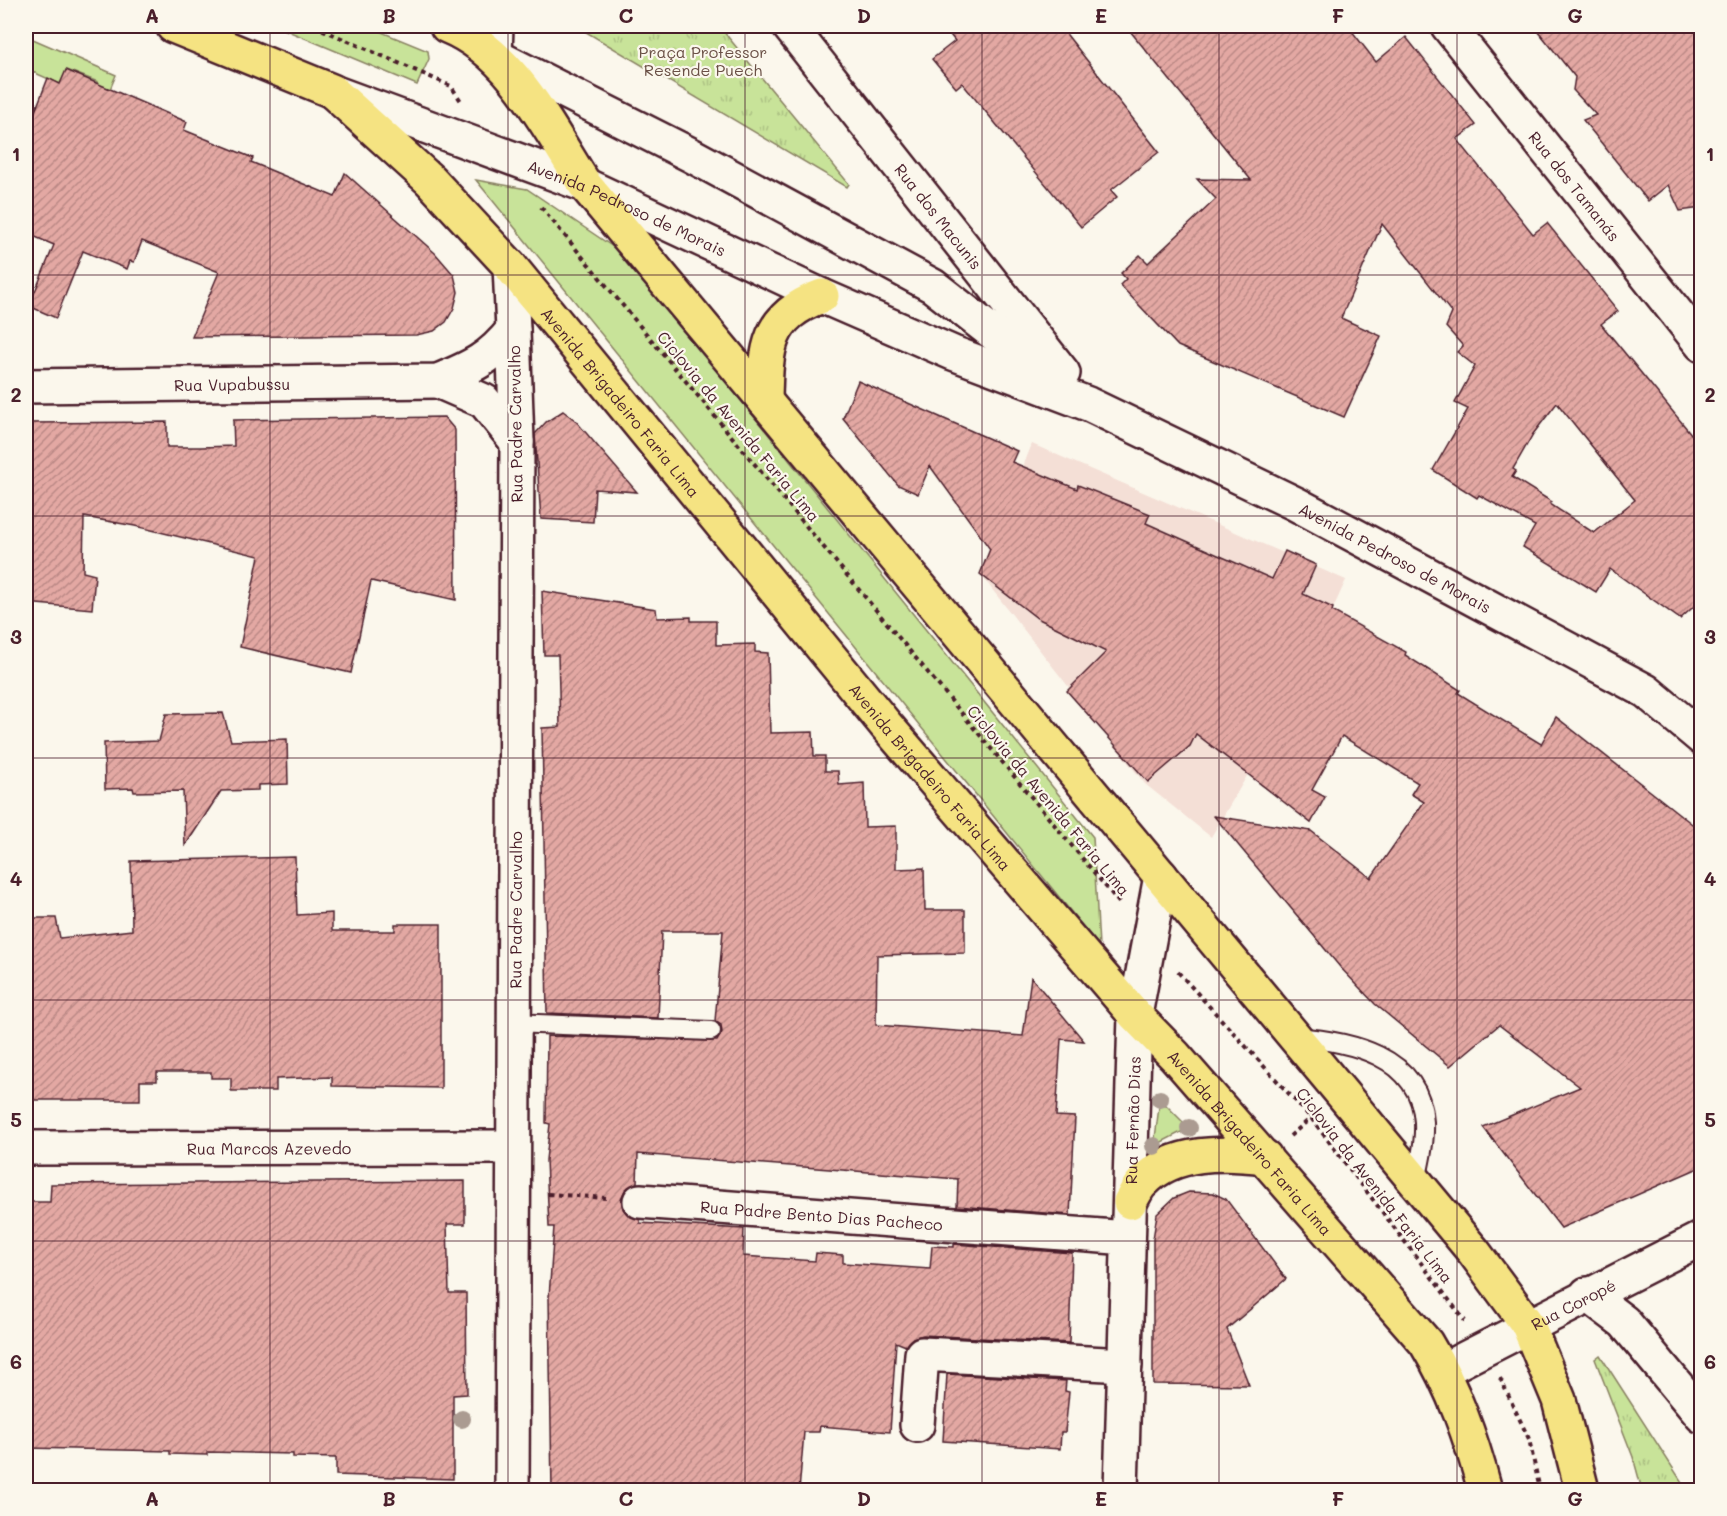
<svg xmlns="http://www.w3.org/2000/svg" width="1727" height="1516" font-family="Mali,sans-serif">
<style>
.built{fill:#f4dfd6}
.green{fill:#c8e399;stroke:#898162;stroke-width:1.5}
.park{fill:url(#park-tufts);stroke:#898162;stroke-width:1.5}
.building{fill:url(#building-hatch);stroke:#4a1f2b;stroke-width:1.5;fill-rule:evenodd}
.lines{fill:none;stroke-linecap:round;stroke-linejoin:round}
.service-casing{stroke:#4a1f2b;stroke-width:22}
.minor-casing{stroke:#4a1f2b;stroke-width:38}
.tertiary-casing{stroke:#4a1f2b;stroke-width:38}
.secondary-casing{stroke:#4a1f2b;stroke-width:38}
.trunk-casing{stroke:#4a1f2b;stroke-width:38}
.path{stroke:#4a1f2b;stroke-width:4;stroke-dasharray:4.5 4.5;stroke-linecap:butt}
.service{stroke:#fbf7ec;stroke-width:18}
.minor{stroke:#fbf7ec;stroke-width:33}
.tertiary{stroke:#fbf7ec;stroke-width:33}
.secondary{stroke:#fbf7ec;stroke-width:33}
.trunk{stroke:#f5e382;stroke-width:33}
.tree{fill:#ab9b91}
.grid{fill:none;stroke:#4a1f2b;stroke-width:1.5;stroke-opacity:0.55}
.labels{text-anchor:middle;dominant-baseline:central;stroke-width:4.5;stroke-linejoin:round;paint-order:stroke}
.park-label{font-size:16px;fill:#6a5046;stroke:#fbf7ec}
.street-label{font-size:16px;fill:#4a1f2b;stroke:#fbf7ec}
.neatline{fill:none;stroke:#4a1f2b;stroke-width:2}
.grid-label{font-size:20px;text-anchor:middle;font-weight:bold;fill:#4a1f2b}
</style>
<defs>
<pattern id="park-tufts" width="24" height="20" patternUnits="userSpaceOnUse" patternTransform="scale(1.5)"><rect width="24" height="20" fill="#c8e399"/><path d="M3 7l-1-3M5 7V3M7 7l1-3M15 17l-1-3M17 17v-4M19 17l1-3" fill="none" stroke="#adc284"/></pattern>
<pattern id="building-hatch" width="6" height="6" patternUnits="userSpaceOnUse" patternTransform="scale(1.5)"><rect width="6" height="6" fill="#e3a8a3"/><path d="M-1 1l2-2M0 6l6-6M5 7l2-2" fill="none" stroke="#ba8885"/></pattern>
</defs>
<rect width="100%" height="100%" fill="#fbf7ec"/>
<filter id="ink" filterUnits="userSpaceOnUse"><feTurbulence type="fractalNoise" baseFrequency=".0167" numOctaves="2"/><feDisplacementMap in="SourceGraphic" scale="12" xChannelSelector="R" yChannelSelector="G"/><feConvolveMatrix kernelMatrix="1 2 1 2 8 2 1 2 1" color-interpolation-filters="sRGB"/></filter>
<g filter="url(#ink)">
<!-- built -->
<polygon class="built" points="1032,444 1346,580 1291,701 1211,837 1145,784 980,574"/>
<!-- green -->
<g class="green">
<polygon points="276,26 367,26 428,51 429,59 417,85"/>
<polygon points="26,36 116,75 105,101 93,96 98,82 67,70 60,84 26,69"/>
<polygon points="476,180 527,189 622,253 1093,837 1099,946"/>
<polygon points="1160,1099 1189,1128 1154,1146"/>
</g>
<!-- park -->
<g class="park">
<polygon points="576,26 719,26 849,184 847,187"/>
<polygon points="1600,1355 1687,1490 1642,1490 1633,1457 1595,1359"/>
</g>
<!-- building -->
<g class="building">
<polygon points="943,26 1060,26 1159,152 1111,190 1117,197 1081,227 962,83 956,88 932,59 955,41"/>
<path d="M1126,26H1348L1376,62L1406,37L1476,125L1457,139L1533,234L1547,223L1618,311L1601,324L1701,446V600L1680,619L1610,569L1596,592L1523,547L1535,526L1479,495L1477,498L1433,470L1468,409L1455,403L1475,366L1457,352L1463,346L1446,327L1452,313L1382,224L1341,318L1381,336L1344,417L1178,346L1120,285L1126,279L1121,273L1140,255L1148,263L1216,199L1197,179L1251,180ZM1557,403L1635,500L1594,533L1550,504L1552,502L1512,477L1516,471L1513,469L1533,434Z"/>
<polygon points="1534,26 1701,26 1701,208 1680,211 1668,185 1648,201 1583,120 1596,115 1573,90 1575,77"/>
<polygon points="66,70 187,122 184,130 253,158 251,162 335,197 345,173 435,253 454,275 458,292 454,308 446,322 434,331 416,335 192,337 219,272 142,241 134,262 130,261 127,269 83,251 56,318 29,306 54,245 26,233 26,135 48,78 60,84"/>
<polygon points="858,381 1017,451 1012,462 1077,489 1078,485 1150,514 1146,523 1272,579 1285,551 1316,565 1303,594 1333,608 1332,611 1406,652 1405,655 1460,690 1458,693 1541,744 1556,717 1701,831 1701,1167 1561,1228 1483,1127 1580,1087 1499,1025 1450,1066 1375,1004 1340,967 1214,816 1311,831 1371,878 1424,802 1411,794 1418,783 1342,736 1312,790 1325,797 1311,823 1196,734 1190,746 1148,782 1067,691 1106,652 1037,618 980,574 990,549 930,466 918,494 898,485 843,418"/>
<polygon points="563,411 575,420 637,492 595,489 593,522 541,519 535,434 546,422"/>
<polygon points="444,417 455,430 456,600 371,581 351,673 240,647 259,556 135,526 84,517 83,572 95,575 92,609 26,603 26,423 167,422 167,447 201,447 234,446 233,420"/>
<polygon points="542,591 656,609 657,618 691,617 691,621 716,621 716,645 755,644 755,652 768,653 770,733 813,732 814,756 825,756 825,771 838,771 839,785 864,783 865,827 896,826 896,869 924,868 925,910 965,910 965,953 877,955 876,1025 1023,1036 1031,977 1084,1041 1061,1039 1056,1116 1075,1117 1070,1215 957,1206 958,1179 638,1154 637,1183 625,1190 621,1199 623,1209 629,1216 640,1220 640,1223 744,1229 743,1256 815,1261 816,1253 843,1255 843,1263 930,1269 932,1246 954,1247 954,1244 1072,1253 1069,1343 923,1335 913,1338 906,1346 896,1342 890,1432 820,1426 819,1432 804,1432 799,1491 552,1491 549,1297 554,1227 549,1227 546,1160 550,1124 546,1123 547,1036 717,1041 722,1032 721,1025 715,1021 723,931 662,931 658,1018 547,1013 542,728 560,727 558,655 544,655"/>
<polygon points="223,713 231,741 287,739 288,784 258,785 258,790 221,791 185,846 183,791 134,792 133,788 105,789 104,743 159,741 166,714"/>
<polygon points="295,857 297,915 332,913 332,931 395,931 395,924 441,924 441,1088 332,1086 332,1077 276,1079 276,1091 231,1091 231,1078 211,1078 211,1072 157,1072 157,1081 140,1081 140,1100 26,1100 26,918 56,918 60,938 132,930 131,861"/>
<polygon points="465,1181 465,1224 447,1224 449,1293 466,1293 467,1394 453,1395 453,1479 336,1475 336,1458 293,1457 293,1454 207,1452 207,1455 170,1454 170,1451 26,1448 26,1202 50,1202 51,1184"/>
<polygon points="1189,1192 1213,1193 1226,1199 1286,1279 1227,1329 1249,1385 1153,1384 1153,1239 1157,1214 1174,1198"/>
<polygon points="947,1374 1066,1381 1065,1391 1069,1392 1065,1432 1061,1432 1060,1449 943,1441"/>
</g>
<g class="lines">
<!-- service casing -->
<g class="service-casing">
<g id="service">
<polyline points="513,1023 711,1031"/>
<path d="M1295,1037C1349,1041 1420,1055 1424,1122C1425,1142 1420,1162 1416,1181"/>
</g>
</g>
<!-- minor casing -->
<g class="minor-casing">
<g id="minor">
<path id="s1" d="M1448,26L1702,345"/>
<polyline points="495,56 496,26"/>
<polyline points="438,381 484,401 517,442"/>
<path id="s2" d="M26,386L438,381C472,367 490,359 513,330L510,266"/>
<path id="s3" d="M26,1148L513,1147"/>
<path id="s4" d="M640,1201L1128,1238"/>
<polyline points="1587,1294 1624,1322 1702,1416"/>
<path id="s5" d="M1443,1370L1702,1238"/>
<polyline points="917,1425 922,1354 1125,1365"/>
<path id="s6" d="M512,1490L517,442L513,330"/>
</g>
</g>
<!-- tertiary casing -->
<g class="tertiary-casing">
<g id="tertiary">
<path id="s7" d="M1121,1490L1135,1015L1161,876"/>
</g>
</g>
<!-- secondary casing -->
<g class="secondary-casing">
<g id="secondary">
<path id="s8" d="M789,26L1063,373"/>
<polyline points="495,56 691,155 933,286 1052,379"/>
<path id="s9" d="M333,92L585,185L822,296L953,353L1088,404L1296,504L1646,691L1702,738"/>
</g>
</g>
<!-- trunk casing -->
<g class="trunk-casing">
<g id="trunk">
<path id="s10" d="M173,26L332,91L430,180L510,266L885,724L1135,1015L1175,1056L1426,1343C1454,1389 1471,1438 1485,1490"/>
<path d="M447,26C513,53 548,128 585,185L1474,1252L1528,1325L1559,1400L1582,1490"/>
<path d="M765,401C766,349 766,316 822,296"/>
<path d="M1130,1202C1134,1196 1137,1187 1143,1182C1173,1150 1225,1152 1265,1157"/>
</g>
</g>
<!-- path -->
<g class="path">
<polyline points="314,26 451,86 461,101"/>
<polyline points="541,207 1121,905"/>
<polyline points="1178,972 1311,1118 1465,1321"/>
<polyline points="1290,1136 1311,1118"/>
<polyline points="548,1194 606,1198"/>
<polyline points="1500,1378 1529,1439 1540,1490"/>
</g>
<!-- service -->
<use href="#service" class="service"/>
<!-- minor -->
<use href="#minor" class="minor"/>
<!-- tertiary -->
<use href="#tertiary" class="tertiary"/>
<!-- secondary -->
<use href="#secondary" class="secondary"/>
<!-- trunk -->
<use href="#trunk" class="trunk"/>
</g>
<!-- trees -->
<g class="tree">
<circle cx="1160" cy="1099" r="9"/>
<circle cx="1189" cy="1128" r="9"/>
<circle cx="1154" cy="1146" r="9"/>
<circle cx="462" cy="1419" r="9"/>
</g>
</g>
<!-- grid -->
<path class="grid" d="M270,26V1490M508,26V1490M745,26V1490M982,26V1490M1219,26V1490M1457,26V1490M26,275H1702M26,516H1702M26,758H1702M26,1000H1702M26,1241H1702"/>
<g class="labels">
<!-- park labels -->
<g class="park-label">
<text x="703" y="51">Praça Professor<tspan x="703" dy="18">Resende Puech</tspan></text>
</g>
<!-- street labels -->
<g class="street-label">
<text stroke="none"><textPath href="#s1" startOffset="204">Rua dos Tamanás</textPath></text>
<text stroke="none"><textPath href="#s9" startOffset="316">Avenida Pedroso de Morais</textPath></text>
<text stroke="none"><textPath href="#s8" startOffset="242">Rua dos Macunis</textPath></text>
<text stroke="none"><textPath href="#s2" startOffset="206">Rua Vupabussu</textPath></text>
<text stroke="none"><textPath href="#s10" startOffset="597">Avenida Brigadeiro Faria Lima</textPath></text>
<text transform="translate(515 424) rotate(-91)">Rua Padre Carvalho</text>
<text transform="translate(739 426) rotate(50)">Ciclovia da Avenida Faria Lima</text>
<text stroke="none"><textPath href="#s9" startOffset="1161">Avenida Pedroso de Morais</textPath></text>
<text stroke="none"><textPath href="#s10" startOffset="1083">Avenida Brigadeiro Faria Lima</textPath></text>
<text transform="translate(1049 800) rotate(50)">Ciclovia da Avenida Faria Lima</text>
<text stroke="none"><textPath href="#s6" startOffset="580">Rua Padre Carvalho</textPath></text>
<text stroke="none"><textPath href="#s7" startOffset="370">Rua Fernão Dias</textPath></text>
<text stroke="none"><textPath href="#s10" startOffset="1569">Avenida Brigadeiro Faria Lima</textPath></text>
<text stroke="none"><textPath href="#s3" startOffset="243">Rua Marcos Azevedo</textPath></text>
<text transform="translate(1375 1185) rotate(52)">Ciclovia da Avenida Faria Lima</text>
<text stroke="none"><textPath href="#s4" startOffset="182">Rua Padre Bento Dias Pacheco</textPath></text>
<text stroke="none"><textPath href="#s5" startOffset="146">Rua Coropé</textPath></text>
</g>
</g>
<!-- margin -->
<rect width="1727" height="1516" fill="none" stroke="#fbf7ec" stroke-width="66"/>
<rect x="33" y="33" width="1661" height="1450" class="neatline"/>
<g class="grid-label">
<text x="152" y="23">A</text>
<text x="389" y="23">B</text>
<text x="626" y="23">C</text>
<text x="864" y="23">D</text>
<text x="1101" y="23">E</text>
<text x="1338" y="23">F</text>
<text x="1575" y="23">G</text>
<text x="16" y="161">1</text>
<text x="1710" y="161">1</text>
<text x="16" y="402">2</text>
<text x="1710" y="402">2</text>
<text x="16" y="644">3</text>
<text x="1710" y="644">3</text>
<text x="16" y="886">4</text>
<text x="1710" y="886">4</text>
<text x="16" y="1127">5</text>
<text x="1710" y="1127">5</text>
<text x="16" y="1369">6</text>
<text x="1710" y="1369">6</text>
<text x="152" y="1506">A</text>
<text x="389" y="1506">B</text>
<text x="626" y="1506">C</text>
<text x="864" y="1506">D</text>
<text x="1101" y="1506">E</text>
<text x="1338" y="1506">F</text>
<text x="1575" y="1506">G</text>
</g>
</svg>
